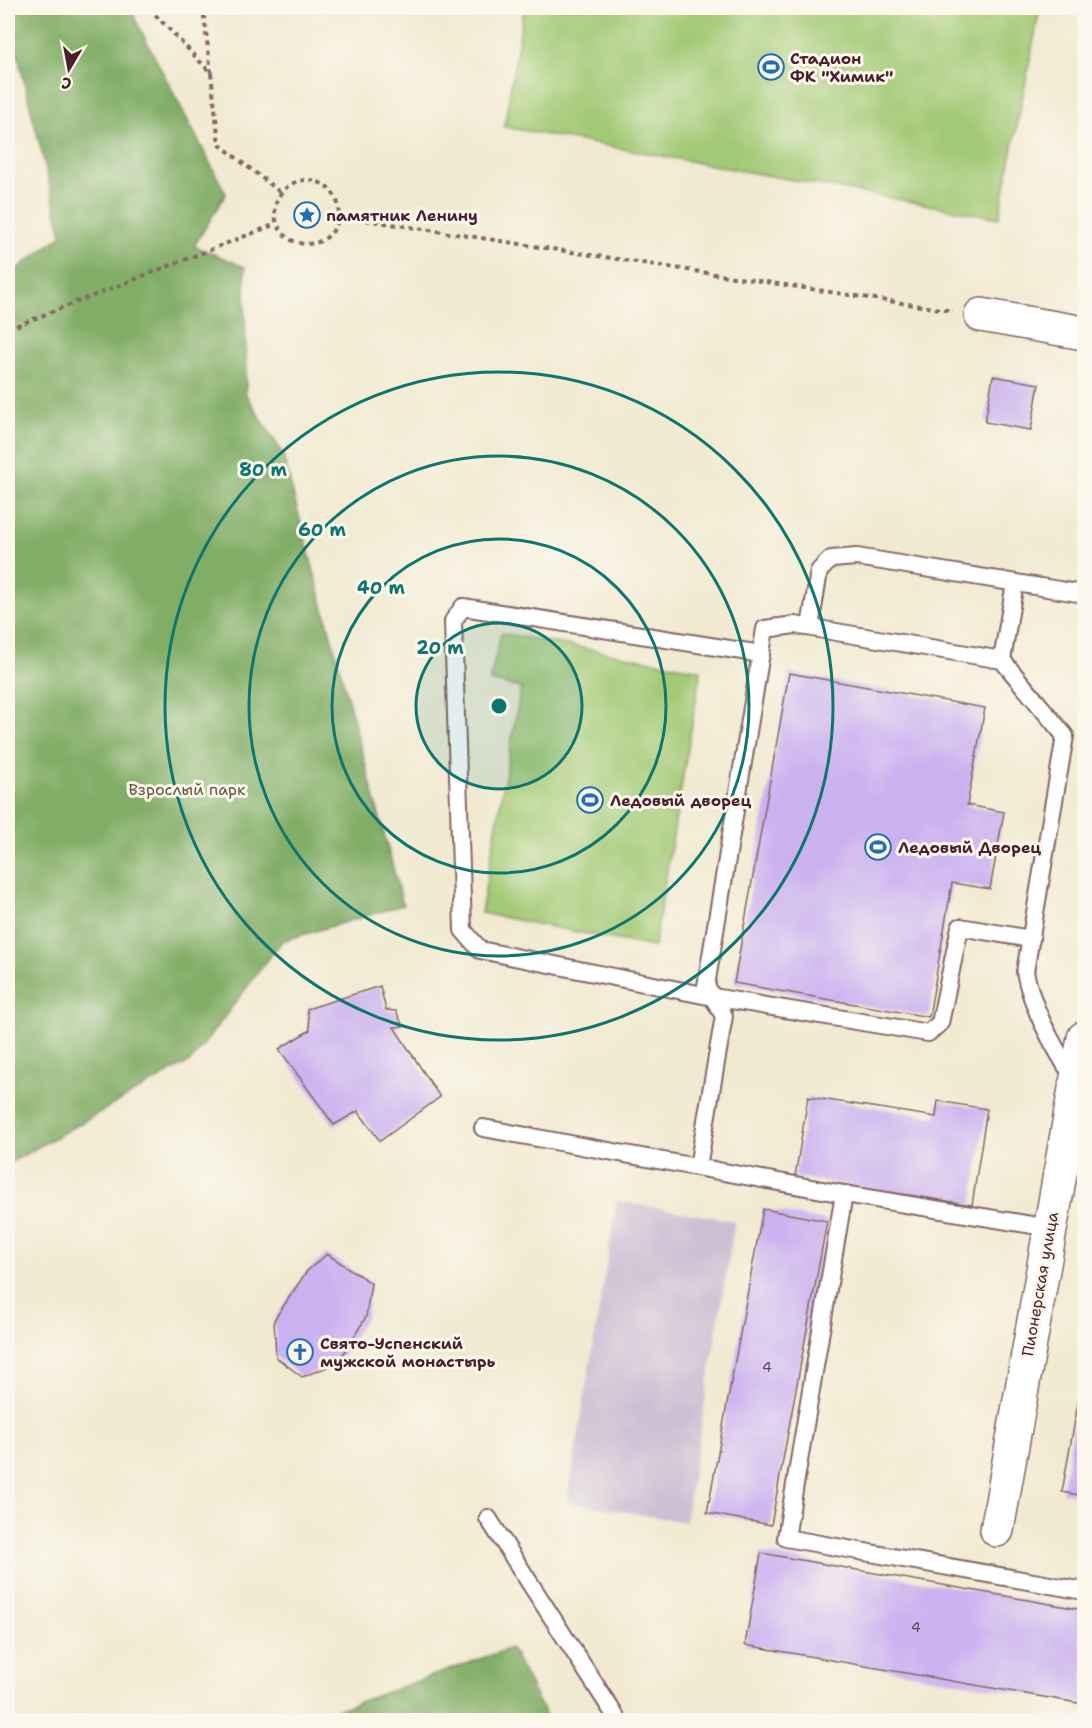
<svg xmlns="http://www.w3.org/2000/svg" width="1092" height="1728" font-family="'Shantell Sans',sans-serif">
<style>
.industrial{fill:#ccbfd4}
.green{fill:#a2c974;stroke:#767450;stroke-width:1.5}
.forest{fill:#81ad66;stroke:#666648;stroke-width:1.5}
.building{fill:#cab1f0}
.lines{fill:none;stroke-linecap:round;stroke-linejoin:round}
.service-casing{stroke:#846665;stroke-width:20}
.minor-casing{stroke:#846665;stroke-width:36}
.path{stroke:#846665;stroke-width:4;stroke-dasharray:4.5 4.5;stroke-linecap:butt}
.service{stroke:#fff;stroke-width:16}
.minor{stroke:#fff;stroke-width:33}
.ring{fill:none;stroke:#0f766e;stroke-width:3}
.labels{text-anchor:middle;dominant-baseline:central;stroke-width:6;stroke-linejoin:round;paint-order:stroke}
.number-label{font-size:14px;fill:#6a445c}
.poi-label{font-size:16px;font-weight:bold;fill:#4a1f2b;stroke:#fbf7ec;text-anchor:start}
.park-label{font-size:16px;fill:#645241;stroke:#fbf7ec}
.street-label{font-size:16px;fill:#4a1f2b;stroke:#fbf7ec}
.centre{fill:#0f766e;stroke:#fbf7ec;stroke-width:3}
.ring-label{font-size:18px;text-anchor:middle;font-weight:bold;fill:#0f766e;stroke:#fbf7ec;stroke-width:6;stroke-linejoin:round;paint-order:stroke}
</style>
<rect width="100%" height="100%" fill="#fbf7ec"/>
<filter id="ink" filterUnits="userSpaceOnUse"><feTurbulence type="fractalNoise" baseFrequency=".0167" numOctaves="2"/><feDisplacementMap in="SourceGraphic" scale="12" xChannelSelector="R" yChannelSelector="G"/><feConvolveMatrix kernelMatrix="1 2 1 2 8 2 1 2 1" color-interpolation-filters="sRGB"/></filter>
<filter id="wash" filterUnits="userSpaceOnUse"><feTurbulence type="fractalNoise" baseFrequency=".008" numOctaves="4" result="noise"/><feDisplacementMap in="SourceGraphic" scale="24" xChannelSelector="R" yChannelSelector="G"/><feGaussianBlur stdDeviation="1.35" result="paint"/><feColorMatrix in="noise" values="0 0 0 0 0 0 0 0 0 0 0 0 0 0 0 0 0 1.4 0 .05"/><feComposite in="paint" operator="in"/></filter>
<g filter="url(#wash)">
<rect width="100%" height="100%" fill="#f1ead1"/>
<!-- industrial -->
<polygon class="industrial" points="617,1201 735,1221 685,1522 567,1502"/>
<!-- green -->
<g class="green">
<polygon points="524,8 1040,8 999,218 504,127"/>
<polygon points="501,633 701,670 654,947 481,913 521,688 490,681"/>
</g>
<!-- forest -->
<g class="forest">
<polygon points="8,8 137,8 134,17 226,194 194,246 245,267 246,395 282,452 403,905 282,941 191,1061 8,1164 8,274 9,275 62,235 8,16"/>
<polygon points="511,1648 548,1720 308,1720"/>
</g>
<g id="blocks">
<!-- building -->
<g class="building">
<polygon points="993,376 1039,384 1031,430 985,422"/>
<polygon points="789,673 985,708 967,805 1004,812 990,889 952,883 929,1017 734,983"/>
<polygon points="380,986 386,1010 396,1011 403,1026 394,1027 440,1097 380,1141 358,1111 334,1125 279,1049 310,1030 307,1009"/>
<polygon points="808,1097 936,1117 938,1101 987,1109 972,1205 795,1177"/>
<polygon points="763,1209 827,1221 771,1525 707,1513"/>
<polygon points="327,1254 371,1283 366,1317 338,1363 302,1377 276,1357 274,1320 307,1271"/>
<polygon points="1083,1375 1084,1375 1084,1496 1062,1492"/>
<polygon points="761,1553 1084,1610 1084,1704 745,1645"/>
</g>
</g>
</g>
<g filter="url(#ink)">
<use href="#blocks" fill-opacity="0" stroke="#846665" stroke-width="1.5"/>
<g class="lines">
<!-- service casing -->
<g class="service-casing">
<g id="service">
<polyline points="810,627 819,571 831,559 857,557 1084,594"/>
<polyline points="761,654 463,607 453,621 463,930 480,950 713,997 928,1033 940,1023 960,927 1031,939"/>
<polyline points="1002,660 1015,583"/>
<polyline points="483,1128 844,1194 1050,1228"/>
<path d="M698,1167L724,1016L706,986L765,629L795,625L1002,660L1065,736L1025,972C1032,1006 1048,1036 1066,1066L1079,1068"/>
<polyline points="844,1194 786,1538 1084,1591"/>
<polyline points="488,1518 618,1720"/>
</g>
</g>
<!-- minor casing -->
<g class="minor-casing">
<g id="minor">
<polyline points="981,315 1084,333"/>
<polyline points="997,1530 1084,1038"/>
</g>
</g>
<!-- path -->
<g class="path">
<polyline points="149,8 211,73 203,8"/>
<polyline points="211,73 219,144 281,193"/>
<circle cx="307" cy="212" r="32"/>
<polyline points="339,216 953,311"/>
<polyline points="8,329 276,224"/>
</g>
<!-- service -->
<use href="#service" class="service"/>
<!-- minor -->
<use href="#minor" class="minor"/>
</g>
</g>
<!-- distance rings -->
<circle cx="499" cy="706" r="83" fill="#0f766e" fill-opacity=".12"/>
<g class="ring">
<circle cx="499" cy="706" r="83"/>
<circle cx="499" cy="706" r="167"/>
<circle cx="499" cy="706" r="250"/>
<circle cx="499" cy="706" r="334"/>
</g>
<!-- icons -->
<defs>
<g id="stadium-ring" transform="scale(1.35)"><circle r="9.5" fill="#fbf7ec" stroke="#1f6fb2" stroke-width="1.5"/><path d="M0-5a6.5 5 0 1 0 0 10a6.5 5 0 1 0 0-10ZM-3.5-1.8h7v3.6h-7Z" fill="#1f6fb2"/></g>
<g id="sight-ring" transform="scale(1.35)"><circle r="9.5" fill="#fbf7ec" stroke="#1f6fb2" stroke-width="1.5"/><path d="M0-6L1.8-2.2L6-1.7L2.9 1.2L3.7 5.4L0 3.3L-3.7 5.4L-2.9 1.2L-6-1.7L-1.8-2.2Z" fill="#1f6fb2"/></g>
<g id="church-ring" transform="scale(1.35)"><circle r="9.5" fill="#fbf7ec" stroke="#1f6fb2" stroke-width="1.5"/><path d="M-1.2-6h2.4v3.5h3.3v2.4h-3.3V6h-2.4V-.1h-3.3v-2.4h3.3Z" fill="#1f6fb2"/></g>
</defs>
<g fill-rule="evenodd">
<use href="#stadium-ring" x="771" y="67"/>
<use href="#sight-ring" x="307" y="215"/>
<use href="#stadium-ring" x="590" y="800"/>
<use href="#stadium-ring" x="878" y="847"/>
<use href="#church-ring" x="300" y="1352"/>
</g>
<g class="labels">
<!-- number labels -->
<g class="number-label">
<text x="767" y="1367">4</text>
<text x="916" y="1627">4</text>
</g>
<!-- poi labels -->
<g class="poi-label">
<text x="790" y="58">Стадион<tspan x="790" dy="18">ФК "Химик"</tspan></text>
<text x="326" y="215">памятник Ленину</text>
<text x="610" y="800">Ледовый дворец</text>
<text x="898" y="847">Ледовый Дворец</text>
<text x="320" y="1343">Свято-Успенский<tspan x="320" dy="18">мужской монастырь</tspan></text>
</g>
<!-- park labels -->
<g class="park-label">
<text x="187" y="789">Взрослый парк</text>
</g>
<!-- street labels -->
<g class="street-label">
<text transform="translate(1040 1284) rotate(-80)">Пионерская улица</text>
</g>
</g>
<circle cx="499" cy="706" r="9" class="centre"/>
<g class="ring-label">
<text x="263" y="476">80 m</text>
<text x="322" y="536">60 m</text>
<text x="381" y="594">40 m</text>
<text x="440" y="654">20 m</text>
</g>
<!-- margin -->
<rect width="1092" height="1728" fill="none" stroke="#fbf7ec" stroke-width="30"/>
<!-- north arrow -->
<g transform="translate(69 69) rotate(190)" stroke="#fbf7ec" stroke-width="4.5" paint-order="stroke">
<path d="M0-4.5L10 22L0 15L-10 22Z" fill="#4a1f2b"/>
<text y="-9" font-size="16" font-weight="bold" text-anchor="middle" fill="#4a1f2b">С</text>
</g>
</svg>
